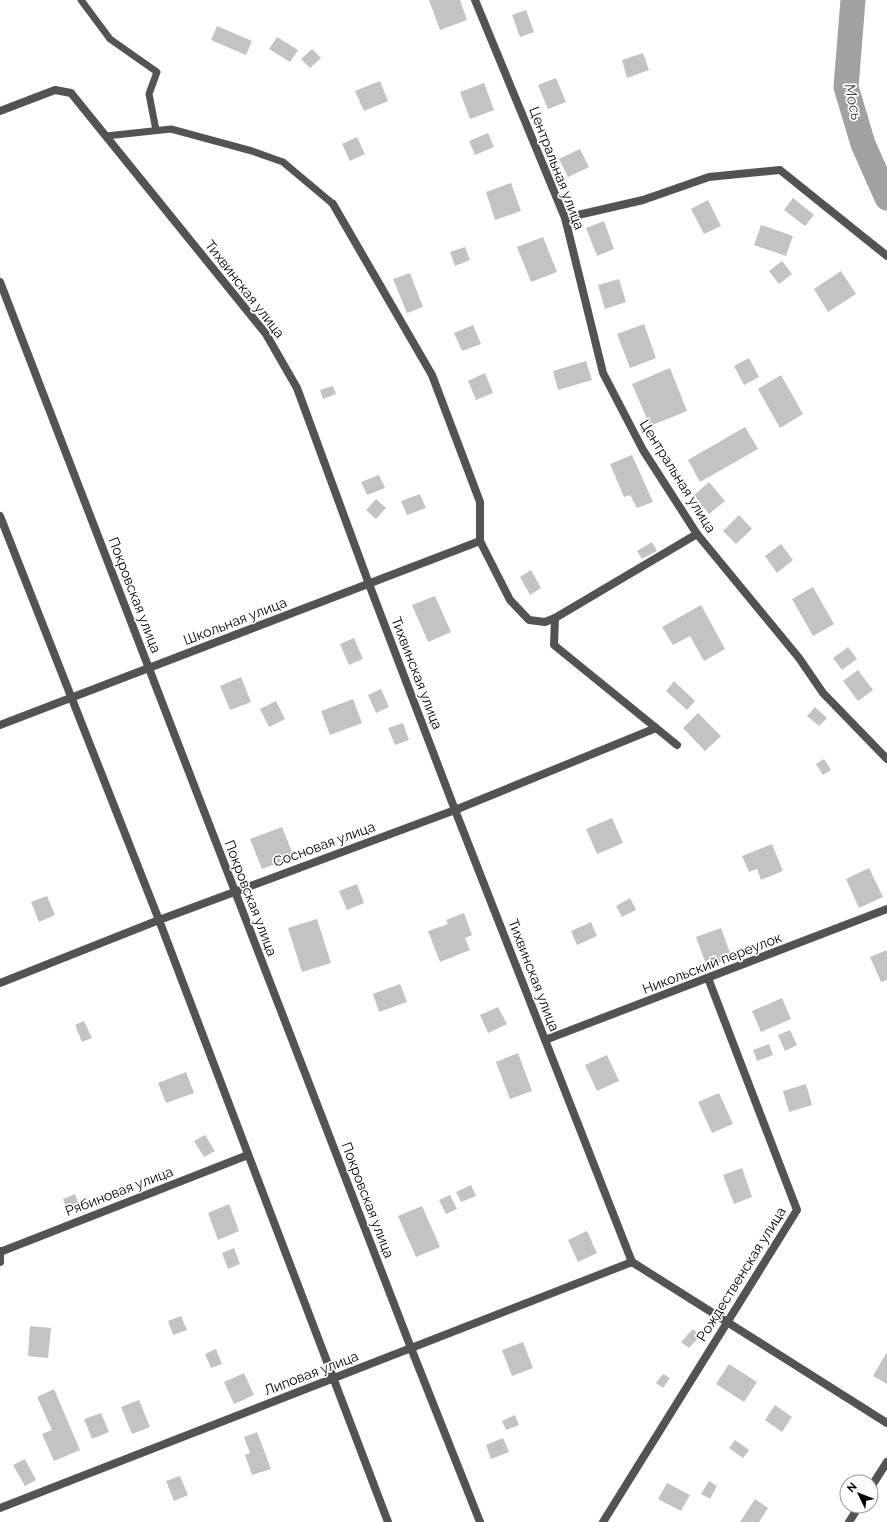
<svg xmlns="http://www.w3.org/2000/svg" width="887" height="1522" font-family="Raleway,sans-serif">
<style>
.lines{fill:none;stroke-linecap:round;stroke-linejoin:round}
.river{stroke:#a1a1a1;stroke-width:25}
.building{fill:#c3c3c3}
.service{stroke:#535353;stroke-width:7}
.minor{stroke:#535353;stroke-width:8}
.tertiary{stroke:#535353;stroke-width:8}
.labels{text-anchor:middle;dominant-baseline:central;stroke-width:3.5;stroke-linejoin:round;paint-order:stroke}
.street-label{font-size:14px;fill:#000;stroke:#fff}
.water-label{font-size:15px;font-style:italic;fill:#424242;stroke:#fff}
</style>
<rect width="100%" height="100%" fill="#fff"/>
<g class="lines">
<!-- river -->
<polyline class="river" points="853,0 846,87 863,144 887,198"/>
</g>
<!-- building -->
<g class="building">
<polygon points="429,0 460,0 467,20 440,30"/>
<polygon points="526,10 534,32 520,37 512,15"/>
<polygon points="217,26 252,41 246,55 211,40"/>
<polygon points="277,37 298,50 290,62 269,49"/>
<polygon points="312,49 321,58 310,68 301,59"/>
<polygon points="643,53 649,70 627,78 622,60"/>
<polygon points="556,78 566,102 548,109 538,85"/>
<polygon points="380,81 388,101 364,111 355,91"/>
<polygon points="484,83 494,110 470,119 460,92"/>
<polygon points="488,133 494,147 475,155 469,141"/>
<polygon points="357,137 365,154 350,161 342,144"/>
<polygon points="580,149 589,167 568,177 559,159"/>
<polygon points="511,183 521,211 495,220 486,192"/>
<polygon points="793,198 814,215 805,226 784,210"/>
<polygon points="708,200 721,226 704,234 691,209"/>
<polygon points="604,221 614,249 597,256 586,228"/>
<polygon points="761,225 793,236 786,256 754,245"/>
<polygon points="543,237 557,272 531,282 517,247"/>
<polygon points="465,247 470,260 455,266 450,252"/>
<polygon points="782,261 792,274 779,284 769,271"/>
<polygon points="841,271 856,294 828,312 814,289"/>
<polygon points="410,273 423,307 407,313 393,279"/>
<polygon points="619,279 626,302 605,309 598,285"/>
<polygon points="644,324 656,358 630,368 617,334"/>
<polygon points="473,325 481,344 462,351 454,333"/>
<polygon points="749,358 759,377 744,385 734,366"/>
<polygon points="586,361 592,380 558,390 553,371"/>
<polygon points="670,368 687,411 650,426 632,384"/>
<polygon points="485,373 493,393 476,400 468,381"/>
<polygon points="781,375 803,414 780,428 758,389"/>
<polygon points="333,386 336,394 323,399 320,390"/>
<polygon points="745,427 758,449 700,482 688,460"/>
<polygon points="632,455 653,502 637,508 630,495 624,497 610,464"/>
<polygon points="379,475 385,488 367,495 361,482"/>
<polygon points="709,482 725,501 709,514 694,495"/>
<polygon points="420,494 426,508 407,515 401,501"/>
<polygon points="376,499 386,508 376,519 366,510"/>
<polygon points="739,515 752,529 736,544 723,531"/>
<polygon points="652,542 657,551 642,559 637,551"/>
<polygon points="781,544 793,560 777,573 765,556"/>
<polygon points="531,570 541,588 530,595 520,577"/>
<polygon points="813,587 834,624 813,636 792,599"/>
<polygon points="435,596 451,632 428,642 412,605"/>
<polygon points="701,605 725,649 704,661 690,636 673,645 662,627"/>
<polygon points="354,638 363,659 349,665 340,644"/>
<polygon points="848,647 857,659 842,670 833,658"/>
<polygon points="858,670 873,690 858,701 843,681"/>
<polygon points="241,677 251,702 230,710 220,686"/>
<polygon points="674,681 695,701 687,710 666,691"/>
<polygon points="381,689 389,707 376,713 368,695"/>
<polygon points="353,699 362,723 330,735 321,711"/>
<polygon points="276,701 285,719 269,727 260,709"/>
<polygon points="815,707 827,718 819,726 807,716"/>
<polygon points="698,713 721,736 705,751 683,728"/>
<polygon points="403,723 409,740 395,745 388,728"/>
<polygon points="824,759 831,770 823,775 816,764"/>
<polygon points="612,818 623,843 597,854 586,829"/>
<polygon points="282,827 294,857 262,869 250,839"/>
<polygon points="772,844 783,871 761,880 757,869 749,872 742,856"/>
<polygon points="869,868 883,897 859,908 846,879"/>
<polygon points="357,884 364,903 347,910 339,891"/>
<polygon points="47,896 55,915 39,922 31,902"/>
<polygon points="630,898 636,910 622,917 616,906"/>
<polygon points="464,913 472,935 465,938 470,950 440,962 428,931 448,924 446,920"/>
<polygon points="317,919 331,963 302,972 288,928"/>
<polygon points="591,922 597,936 577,945 571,931"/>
<polygon points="721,928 732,958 707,967 696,937"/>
<polygon points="887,950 887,980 881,982 870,957"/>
<polygon points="400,984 407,1002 379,1012 373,994"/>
<polygon points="782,998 791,1019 761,1032 752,1011"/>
<polygon points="498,1007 507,1024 488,1033 480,1015"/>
<polygon points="84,1021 92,1038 82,1042 75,1025"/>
<polygon points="790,1030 797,1045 785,1051 778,1035"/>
<polygon points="769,1044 773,1055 757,1061 753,1050"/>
<polygon points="518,1053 532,1091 510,1099 496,1062"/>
<polygon points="607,1055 619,1081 597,1091 585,1065"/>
<polygon points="186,1072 194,1093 166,1103 158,1083"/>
<polygon points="806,1084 812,1105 789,1112 783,1091"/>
<polygon points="719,1093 733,1124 712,1133 698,1102"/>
<polygon points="205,1135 215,1151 204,1157 194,1141"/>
<polygon points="742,1168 752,1197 734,1204 723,1175"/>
<polygon points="471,1185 476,1196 461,1202 456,1192"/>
<polygon points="75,1194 80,1208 68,1213 63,1199"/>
<polygon points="450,1195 457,1209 446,1214 439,1200"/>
<polygon points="229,1204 239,1231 218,1240 208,1213"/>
<polygon points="422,1206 440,1247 416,1257 398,1216"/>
<polygon points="587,1231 597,1253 578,1262 568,1240"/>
<polygon points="234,1248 240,1264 228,1269 222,1253"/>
<polygon points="181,1316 187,1330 173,1335 168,1321"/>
<polygon points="30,1326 51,1328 48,1358 28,1356"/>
<polygon points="693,1329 700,1336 689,1348 681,1342"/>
<polygon points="523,1342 533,1368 512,1376 502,1350"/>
<polygon points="216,1349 222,1364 211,1368 205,1354"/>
<polygon points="887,1352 887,1384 873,1376"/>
<polygon points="729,1364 757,1382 744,1402 716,1384"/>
<polygon points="244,1373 254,1395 234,1404 224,1382"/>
<polygon points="663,1374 670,1378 663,1388 656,1383"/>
<polygon points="54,1389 80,1450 54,1461 42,1434 52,1430 37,1397"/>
<polygon points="139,1400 150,1427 132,1434 121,1407"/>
<polygon points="775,1405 792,1417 782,1432 765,1420"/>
<polygon points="101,1413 109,1432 92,1439 84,1419"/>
<polygon points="515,1415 519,1425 506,1430 502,1421"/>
<polygon points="257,1432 271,1469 252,1475 245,1455 250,1453 244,1437"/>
<polygon points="503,1438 509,1452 491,1459 486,1445"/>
<polygon points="735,1440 749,1450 743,1458 729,1448"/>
<polygon points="25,1459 36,1480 25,1486 13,1465"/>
<polygon points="180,1476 188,1495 174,1501 166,1481"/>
<polygon points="709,1481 717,1486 710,1499 701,1494"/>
<polygon points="667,1483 690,1495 681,1511 658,1499"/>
<polygon points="755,1499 768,1508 759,1522 740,1522"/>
</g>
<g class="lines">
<!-- service -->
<g class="service">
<polyline points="81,0 110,39 157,72 149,94 156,130"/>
<polyline points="106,136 171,129 252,151 283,162 333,204"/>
</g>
<!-- minor -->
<g class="minor">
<polyline points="0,111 55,90 71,93 266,334 297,388 369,584 455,810 632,1262"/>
<polyline points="333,204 432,375 480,502 480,541 510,600 529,620 545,622 555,618 697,534 799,658 823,693 887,759"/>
<polyline points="565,218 643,200 709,177 780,170 887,256"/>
<polyline points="0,282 411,1348 480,1522"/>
<polyline points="0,516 159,920 388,1522"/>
<polyline points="555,618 554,645 677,745"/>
<polyline points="0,725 480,541"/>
<polyline points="0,983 159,920 455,810 656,728"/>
<polyline points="545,1040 887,909"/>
<polyline points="0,1252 248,1155"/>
<polyline points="0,1262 0,1251"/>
<polyline points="632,1262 887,1423"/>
<polyline points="871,1487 887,1462"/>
<polyline points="0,1508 632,1262"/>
<polyline points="603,1522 797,1210 708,978"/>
<polyline points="849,1522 859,1506"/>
</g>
<!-- tertiary -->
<polyline class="tertiary" points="475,0 565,218 603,373 643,450 697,534"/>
</g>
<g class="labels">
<!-- street labels -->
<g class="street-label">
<text transform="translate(557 168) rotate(69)">Центральная улица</text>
<text transform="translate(245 289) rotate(52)">Тихвинская улица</text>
<text transform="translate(678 476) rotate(58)">Центральная улица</text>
<text transform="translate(135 595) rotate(69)">Покровская улица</text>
<text transform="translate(235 621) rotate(-21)">Школьная улица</text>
<text transform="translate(417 673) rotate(69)">Тихвинская улица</text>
<text transform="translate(324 844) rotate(-20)">Сосновая улица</text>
<text transform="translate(251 898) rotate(69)">Покровская улица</text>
<text transform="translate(712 963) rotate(-21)">Никольский переулок</text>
<text transform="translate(534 975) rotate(69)">Тихвинская улица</text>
<text transform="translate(119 1191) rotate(-21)">Рябиновая улица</text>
<text transform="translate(368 1200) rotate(69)">Покровская улица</text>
<text transform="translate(741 1274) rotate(-58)">Рождественская улица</text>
<text transform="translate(311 1373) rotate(-21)">Липовая улица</text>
</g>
<!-- water labels -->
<g class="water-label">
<text transform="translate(853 102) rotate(78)">Мось</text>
</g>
</g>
<!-- north arrow -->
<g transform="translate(859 1494) rotate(313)"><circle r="19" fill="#ffffff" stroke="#999999"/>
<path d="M0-3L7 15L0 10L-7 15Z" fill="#000000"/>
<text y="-6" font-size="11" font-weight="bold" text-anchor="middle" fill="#000000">N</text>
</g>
</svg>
